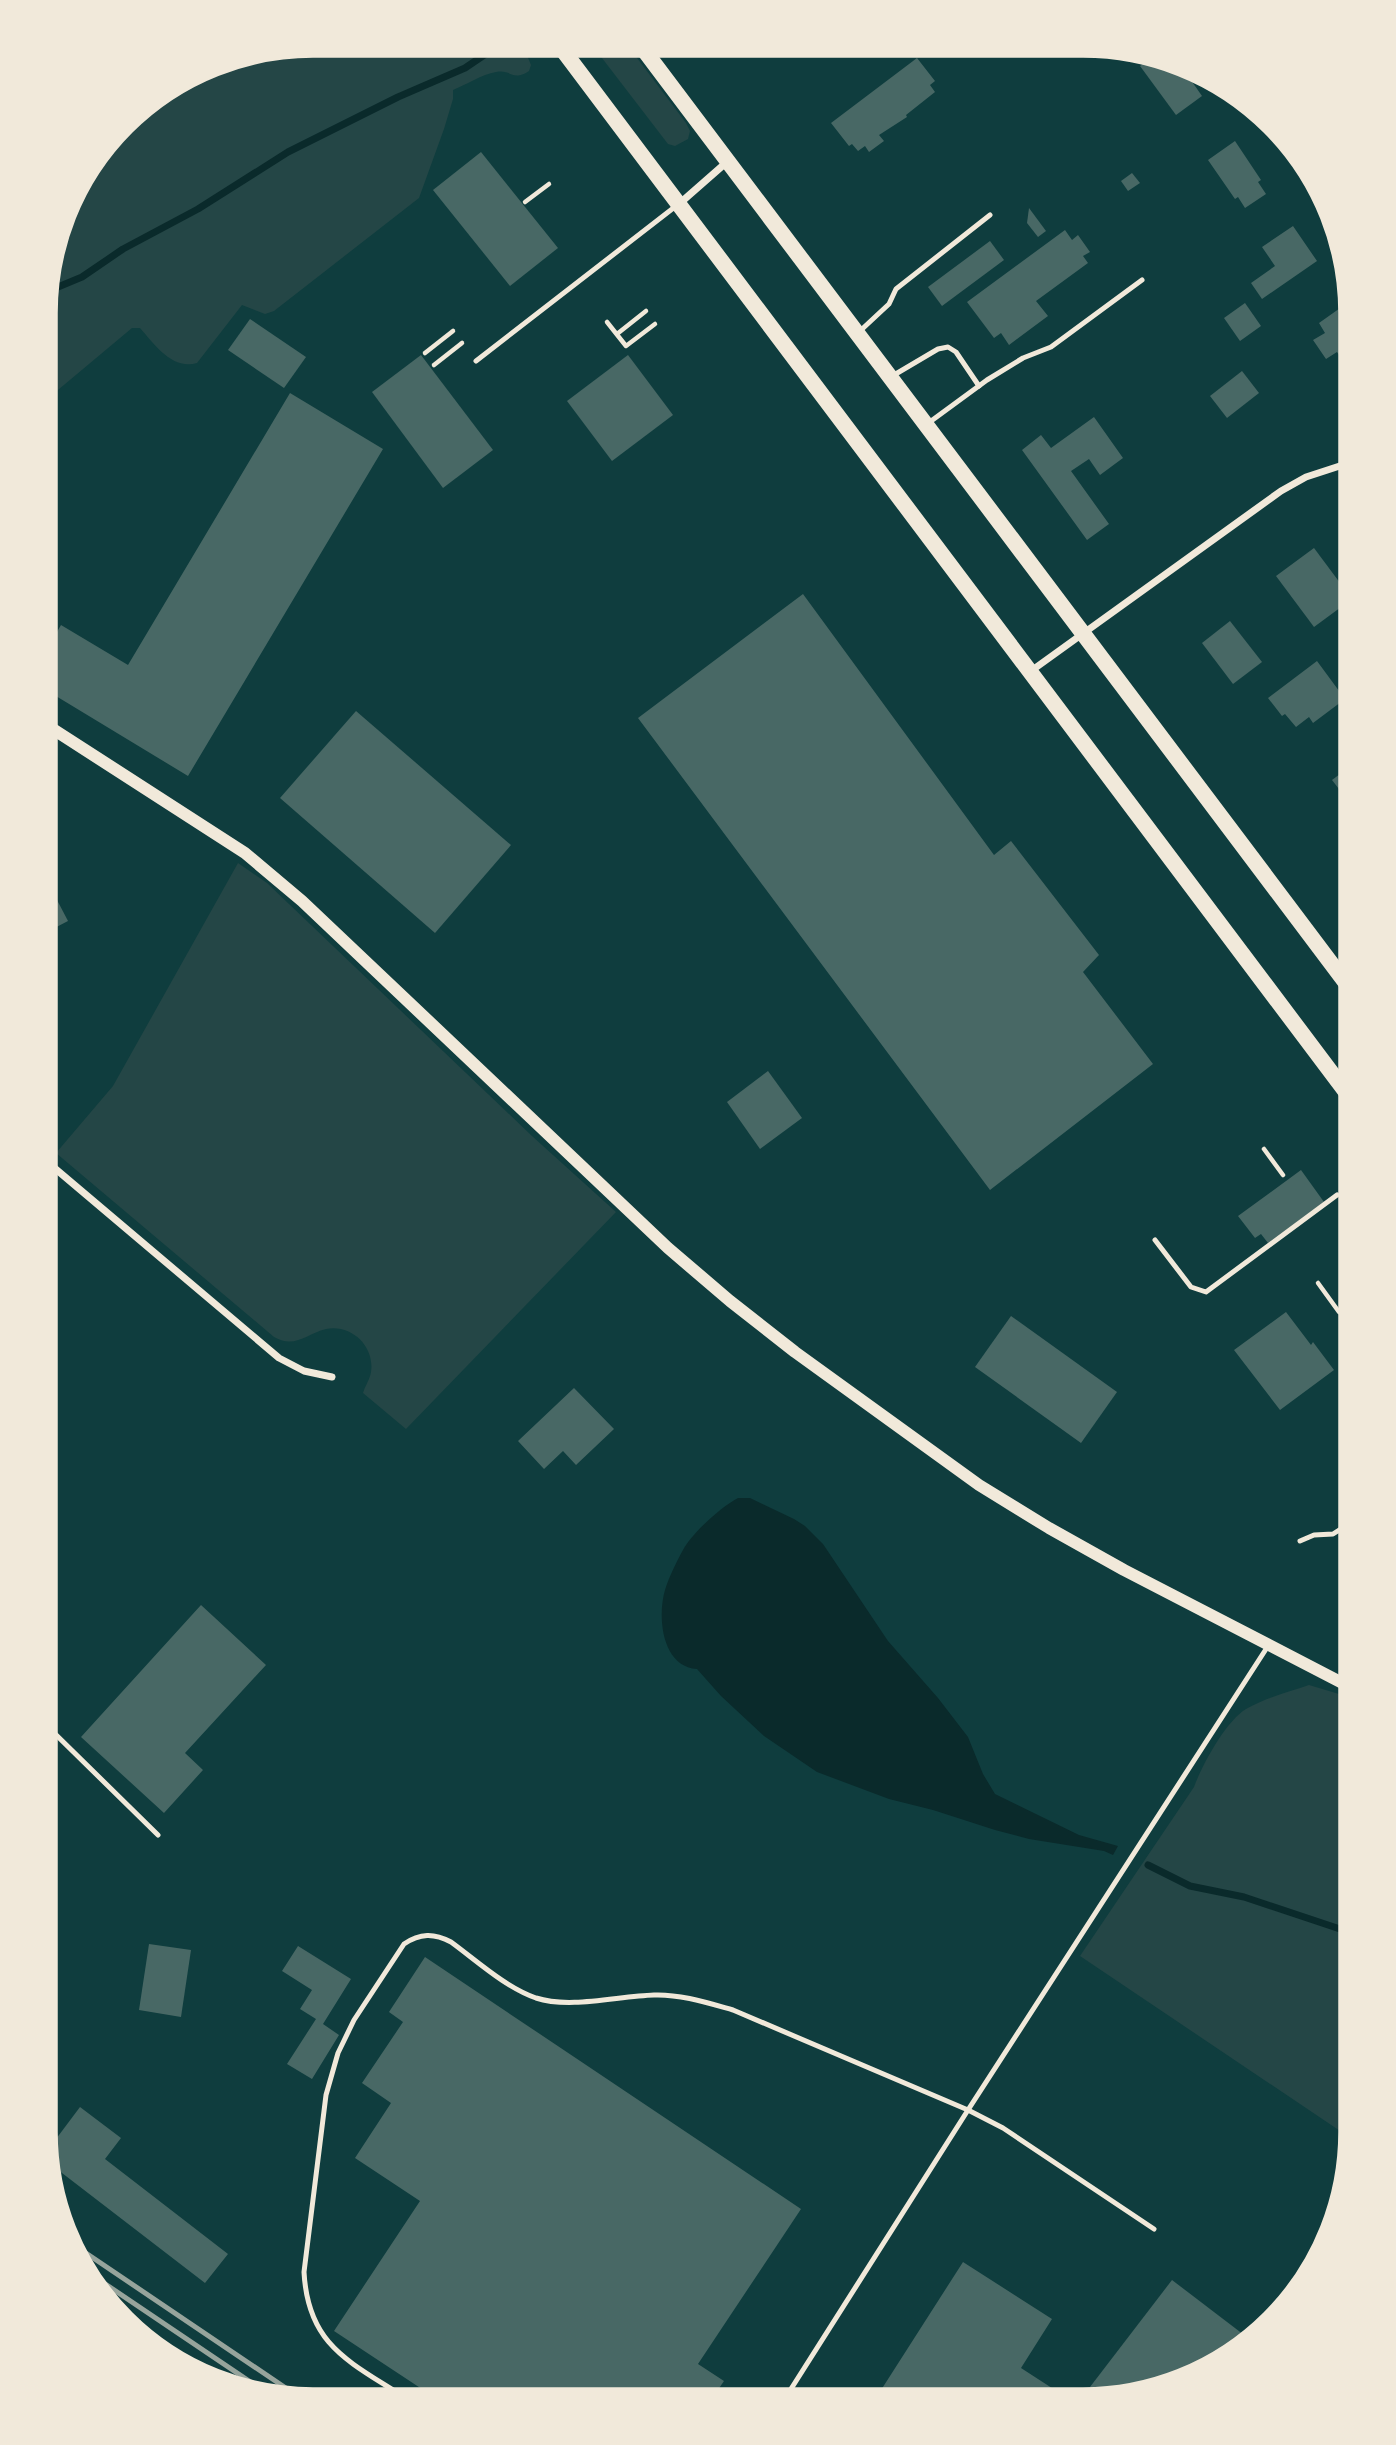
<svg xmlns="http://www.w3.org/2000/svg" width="1396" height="2445" font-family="Jost,sans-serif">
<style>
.green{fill:#244646}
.water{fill:#0a2a2b}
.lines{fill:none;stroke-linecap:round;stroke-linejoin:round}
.stream{stroke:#0a2a2b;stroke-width:7}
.building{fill:#486865}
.path{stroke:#f1e9da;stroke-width:4.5}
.service{stroke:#f1e9da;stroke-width:5}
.minor{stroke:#f1e9da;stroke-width:7}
.tertiary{stroke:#f1e9da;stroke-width:12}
.primary{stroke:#f1e9da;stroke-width:16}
.rail{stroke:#97a49c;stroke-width:5}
.rim{fill:none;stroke:#f1e9da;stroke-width:3.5}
</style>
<rect width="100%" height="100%" fill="#0f3d3e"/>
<!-- green -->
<g class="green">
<path d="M313,44L527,45L524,48L531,65L529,71C512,82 512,69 496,72C482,74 466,85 453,90V99L444,129L419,198L274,311L265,314L242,305L197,363C172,370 155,345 140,328H132L46,400V278L72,193L107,147L163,94L210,64Z"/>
<polygon points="592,45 628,46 686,123 690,131 688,139 675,146 668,144"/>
<path d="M238,863L267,883L532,1136L616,1212L406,1429L363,1393C365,1386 370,1379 371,1372C375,1347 352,1324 326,1329C306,1334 295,1349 274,1337L56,1153L113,1086Z"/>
<path d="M1309,1685L1339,1694L1352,1701V2139L1080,1956L1194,1787C1202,1765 1226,1721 1246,1709C1265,1698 1288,1692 1309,1685Z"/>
</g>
<!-- water -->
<path class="water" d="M738,1498H750L794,1519L805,1526L823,1544L888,1641L938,1698L968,1737L983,1774L995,1794L1079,1835L1118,1846L1113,1855L1104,1851L1029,1839L995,1830L933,1810L889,1799L817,1772L764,1736L721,1696L697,1669C662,1667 657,1617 665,1590C669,1577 677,1561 683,1550C692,1533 721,1507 738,1498Z"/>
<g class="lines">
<!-- stream -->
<g class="stream">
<polyline points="46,292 82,277 123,249 198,209 288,152 398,97 465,68 499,45"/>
<polyline points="1148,1865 1190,1886 1244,1897 1352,1933"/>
</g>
</g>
<!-- building -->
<g class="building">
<polygon points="1155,55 1179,63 1202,96 1176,115 1140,66"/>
<polygon points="917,58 935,81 930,85 935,92 906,115 907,117 879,135 884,141 869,152 865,146 858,151 852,144 849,146 831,123"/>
<polygon points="1235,141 1261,180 1258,182 1266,194 1245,208 1238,197 1235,199 1208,160"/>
<polygon points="481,152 558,248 510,286 433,190"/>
<polygon points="1132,173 1140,183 1128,191 1121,181"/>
<polygon points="1029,208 1046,231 1038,237 1027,223"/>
<polygon points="1293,226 1317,261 1262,299 1251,283 1275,266 1262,247"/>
<polygon points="1065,230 1072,240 1078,235 1090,252 1083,256 1088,263 1036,301 1048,316 1009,345 1001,333 994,338 967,302"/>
<polygon points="990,241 1004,260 942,306 928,287"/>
<polygon points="1245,303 1261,326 1240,341 1224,318"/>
<polygon points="1343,306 1352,319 1351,372 1337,352 1326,359 1313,340 1325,333 1319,323"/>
<polygon points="250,319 306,357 284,388 228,350"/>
<polygon points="421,355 493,450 443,488 372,392"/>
<polygon points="628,355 673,415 612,461 567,401"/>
<polygon points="1242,371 1259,393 1227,418 1210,396"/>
<polygon points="290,393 383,449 188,776 46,690 46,651 61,625 128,665"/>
<polygon points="1094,417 1123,458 1100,475 1089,459 1071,471 1109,524 1087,540 1022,450 1041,435 1051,448"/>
<polygon points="1314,548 1352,599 1314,627 1276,576"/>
<polygon points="803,594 994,855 1011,841 1099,955 1083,972 1153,1064 990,1190 638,718"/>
<polygon points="1230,621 1262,662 1233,684 1202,643"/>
<polygon points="1317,661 1345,699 1313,723 1309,717 1296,727 1285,714 1282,716 1268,698"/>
<polygon points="356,711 511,845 435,933 280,798"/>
<polygon points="1352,765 1352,806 1332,780"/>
<polygon points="45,877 68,921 45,933"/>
<polygon points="768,1071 802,1118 760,1149 727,1102"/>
<polygon points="1301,1170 1324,1202 1268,1243 1261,1234 1255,1238 1238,1216"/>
<polygon points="1286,1312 1311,1345 1313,1342 1334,1370 1280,1410 1234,1350"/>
<polygon points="1011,1316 1117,1392 1081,1443 975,1367"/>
<polygon points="574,1388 614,1429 576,1465 563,1451 544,1469 518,1441"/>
<polygon points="201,1605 266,1665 185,1753 203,1770 164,1813 81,1737"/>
<polygon points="149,1944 191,1950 181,2017 139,2010"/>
<polygon points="298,1946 351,1979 323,2024 339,2035 312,2079 287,2064 316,2019 300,2009 312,1990 282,1971"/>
<polygon points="425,1957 801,2209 698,2364 724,2381 711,2400 437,2399 334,2331 420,2201 355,2158 391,2103 362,2083 403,2022 389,2012"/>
<polygon points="80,2107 121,2138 105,2159 228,2254 205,2283 49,2163 47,2151"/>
<polygon points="963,2262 1052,2319 1021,2368 1072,2401 874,2401"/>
<polygon points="1172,2280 1252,2341 1247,2346 1170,2387 1104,2398 1090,2387"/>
</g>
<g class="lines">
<!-- path -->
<g class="path">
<polyline points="525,202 549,184"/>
<polyline points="607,322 626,346 655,324"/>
<polyline points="617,334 646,311"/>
<polyline points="425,353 453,331"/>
<polyline points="434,365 462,343"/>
<polyline points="45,946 52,961"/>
<polyline points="1264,1149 1283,1175"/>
<polyline points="1318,1283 1339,1312"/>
</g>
<!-- service -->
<g class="service">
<polyline points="860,331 889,304 896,289 990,215"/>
<polyline points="476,361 676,206"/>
<polyline points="894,375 938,349 948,347 956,352 979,386"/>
<polyline points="927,424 987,380 1023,358 1051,347 1142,280"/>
<polyline points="1155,1240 1191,1287 1206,1292 1337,1195"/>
<polyline points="1300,1541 1314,1535 1333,1534 1352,1522"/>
<polyline points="44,1723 158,1835"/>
<path d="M407,2399C351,2362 308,2347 304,2272L326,2095L338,2053L354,2020L404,1944C420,1933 434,1933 451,1942C477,1961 505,1987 536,1998C570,2009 618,1996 654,1995C680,1994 708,2003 733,2010L968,2110L1003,2128L1154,2229"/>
<polyline points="784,2400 968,2110 1268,1646"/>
</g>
<!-- minor -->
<g class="minor">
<polyline points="679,204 728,161"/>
<polyline points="1031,671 1281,491 1306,477 1352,462"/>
<polyline points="45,1160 279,1358 304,1371 332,1377"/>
</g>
<!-- tertiary -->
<polyline class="tertiary" points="45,724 245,853 302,901 668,1248 730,1301 795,1352 979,1485 1049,1528 1124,1570 1352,1688"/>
<!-- primary -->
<g class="primary">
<polyline points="559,45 1352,1100"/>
<polyline points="641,46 1352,991"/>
</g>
<!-- rail -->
<g class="rail">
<polyline points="71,2243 302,2399"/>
<polyline points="86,2271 274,2398"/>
</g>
</g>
<!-- crop -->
<path d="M0 0H1396V2445H0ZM313 56H1083A257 257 0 0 1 1340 313V2132A257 257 0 0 1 1083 2389H313A257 257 0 0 1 56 2132V313A257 257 0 0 1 313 56Z" fill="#f1e9da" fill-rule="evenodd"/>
<path class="rim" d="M313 56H1083A257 257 0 0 1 1340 313V2132A257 257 0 0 1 1083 2389H313A257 257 0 0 1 56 2132V313A257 257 0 0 1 313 56Z"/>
</svg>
